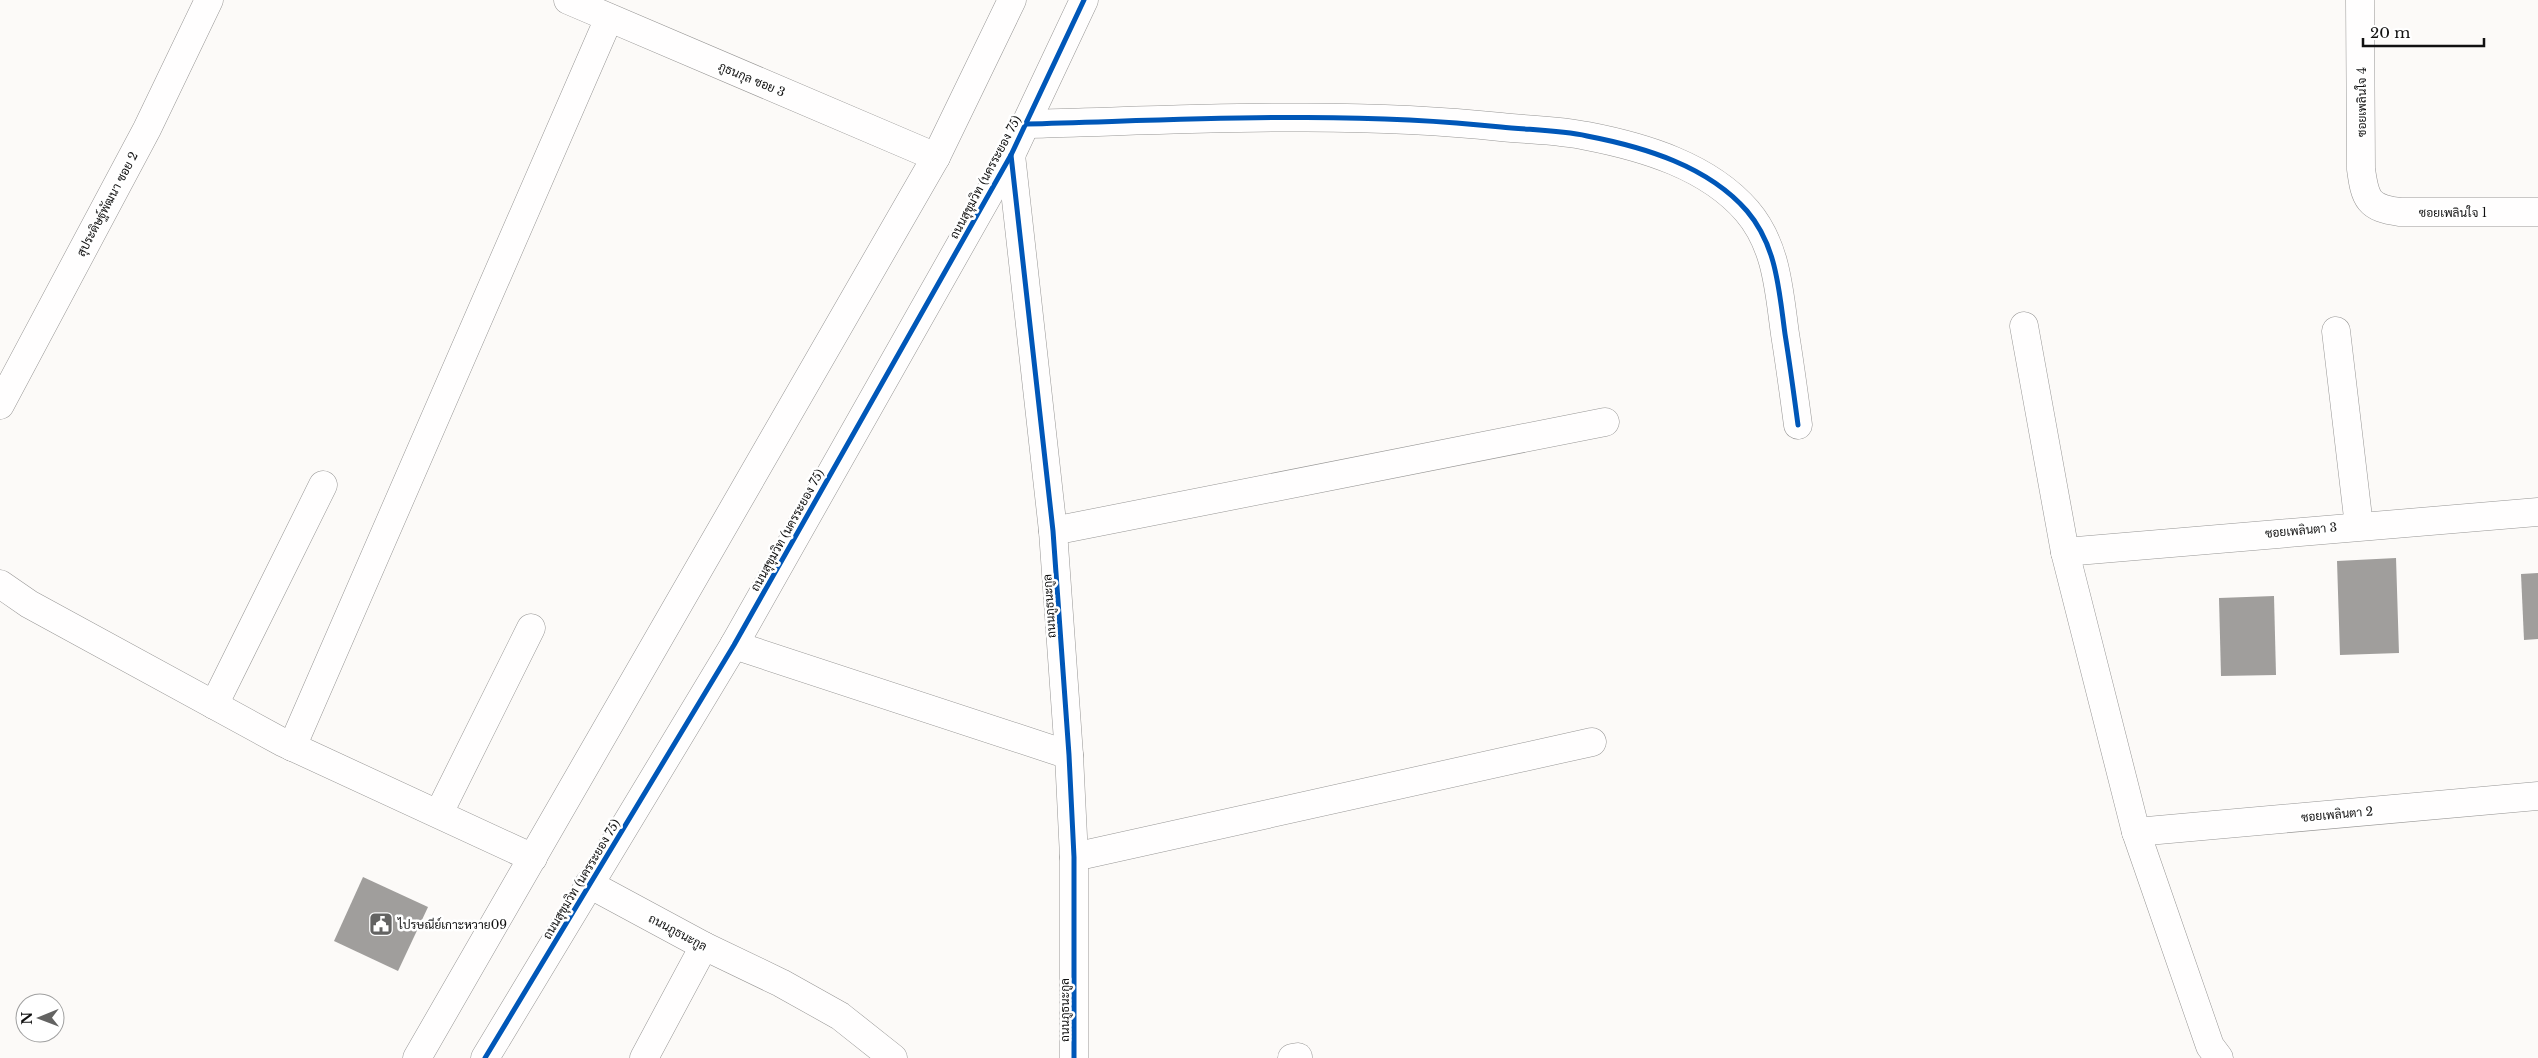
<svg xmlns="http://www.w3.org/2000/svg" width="2538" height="1058" font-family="'Libre Baskerville',Sarabun,serif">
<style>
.building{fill:#a09e9c}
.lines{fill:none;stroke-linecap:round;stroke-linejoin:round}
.minor-casing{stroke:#979695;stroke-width:29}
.tertiary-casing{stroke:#979695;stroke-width:29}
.minor{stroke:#fffefe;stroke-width:28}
.tertiary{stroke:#fffefe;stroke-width:28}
.cycleway-casing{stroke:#fff;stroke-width:8}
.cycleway{stroke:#0057b8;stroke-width:5}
.labels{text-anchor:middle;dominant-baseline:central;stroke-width:5;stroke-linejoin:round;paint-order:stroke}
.street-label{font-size:12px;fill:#111;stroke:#fff}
.poi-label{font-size:12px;fill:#111;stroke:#fff;text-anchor:start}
</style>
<rect width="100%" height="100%" fill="#fcfaf8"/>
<!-- building -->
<g class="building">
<polygon points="2396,558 2399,653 2340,655 2337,561"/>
<polygon points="2538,573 2538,639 2524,640 2521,574"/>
<polygon points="2274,596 2276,675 2221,676 2219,598"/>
<polygon points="363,877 428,907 398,971 334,941"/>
</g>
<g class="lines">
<!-- minor casing -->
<g class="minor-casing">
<g id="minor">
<polyline points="568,0 936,157"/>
<path d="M2360,0L2361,169C2365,199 2368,208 2400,212H2538"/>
<path d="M1026,124C1184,120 1343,110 1501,127C1529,130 1559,130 1587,136C1644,147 1708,166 1747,211C1777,246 1779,291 1785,334C1790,365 1794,395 1798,425"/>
<polyline points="1011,155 1053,531 1069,755 1074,857 1074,1058"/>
<polyline points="2024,326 2065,552 2136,832 2210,1046 2219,1058"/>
<polyline points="2336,331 2359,526"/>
<polyline points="0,405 147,129 209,0"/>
<polyline points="1053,531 1605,422"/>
<polyline points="2065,552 2538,512"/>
<polyline points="0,584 29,604 282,742 533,858"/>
<polyline points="734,645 1069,755"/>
<polyline points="214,705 323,485"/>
<polyline points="292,747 609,18"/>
<polyline points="439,813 531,628"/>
<polyline points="2136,832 2538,796"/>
<polyline points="1074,857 1592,742"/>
<polyline points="589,884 704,946 781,983 840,1016 893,1058"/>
<polyline points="644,1058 704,946"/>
<polyline points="1292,1058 1298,1057"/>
</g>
</g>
<!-- tertiary casing -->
<g class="tertiary-casing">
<g id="tertiary">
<polyline points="417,1058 936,157 1012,0"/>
<polyline points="485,1058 734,645 1011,155 1084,0"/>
</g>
</g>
<!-- minor -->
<use href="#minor" class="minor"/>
<!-- tertiary -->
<use href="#tertiary" class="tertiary"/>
<!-- cycleway casing -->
<g class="cycleway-casing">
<g id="cycleway">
<path d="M1026,124C1184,120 1343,110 1501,127C1529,130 1559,130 1587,136C1644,147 1708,166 1747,211C1777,246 1779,291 1785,334C1790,365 1794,395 1798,425"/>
<polyline points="1011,155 1053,531 1069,755 1074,857 1074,1058"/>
<polyline points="485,1058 734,645 1011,155 1084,0"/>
</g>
</g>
<!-- cycleway -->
<use href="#cycleway" class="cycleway"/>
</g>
<!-- icons -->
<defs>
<g id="civic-square" transform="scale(1.25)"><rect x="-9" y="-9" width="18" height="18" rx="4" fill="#636362" stroke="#fff"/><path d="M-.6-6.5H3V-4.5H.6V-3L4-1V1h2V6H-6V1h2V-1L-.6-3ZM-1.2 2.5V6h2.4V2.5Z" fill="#fff"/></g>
</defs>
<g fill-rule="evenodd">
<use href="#civic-square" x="381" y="924"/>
</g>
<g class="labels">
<!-- street labels -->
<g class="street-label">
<text transform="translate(752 79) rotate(23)">ภูธนกุล ซอย 3</text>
<text transform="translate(2361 102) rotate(-90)">ซอยเพลินใจ 4</text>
<text transform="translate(985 177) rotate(-62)">ถนนสุขุมวิท (นครระยอง 75)</text>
<text transform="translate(107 204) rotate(-62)">สุประดิษฐ์พัฒนา ซอย 2</text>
<text x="2453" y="212">ซอยเพลินใจ 1</text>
<text transform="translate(787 530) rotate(-61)">ถนนสุขุมวิท (นครระยอง 75)</text>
<text transform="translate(2301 530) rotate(-5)">ซอยเพลินตา 3</text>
<text transform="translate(1049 606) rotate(-94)">ถนนภูธนะกูล</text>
<text transform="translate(2337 814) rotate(-5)">ซอยเพลินตา 2</text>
<text transform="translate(581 879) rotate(-59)">ถนนสุขุมวิท (นครระยอง 75)</text>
<text transform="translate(678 932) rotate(28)">ถนนภูธนะกูล</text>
<text transform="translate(1064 1010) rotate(-90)">ถนนภูธนะกูล</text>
</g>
<!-- poi labels -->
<g class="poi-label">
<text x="398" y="924">ไปรษณีย์เกาะหวาย09</text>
</g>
</g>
<!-- north arrow -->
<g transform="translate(40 1018) rotate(269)"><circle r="24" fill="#ffffff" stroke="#a0a0a0"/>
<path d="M0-4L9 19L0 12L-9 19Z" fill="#636362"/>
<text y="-8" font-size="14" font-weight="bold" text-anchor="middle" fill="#111111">N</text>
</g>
<!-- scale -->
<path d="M2363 38v8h121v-8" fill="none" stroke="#111111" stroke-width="2.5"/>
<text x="2370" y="38" font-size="15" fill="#111111" stroke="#ffffff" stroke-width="4" paint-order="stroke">20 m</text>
</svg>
